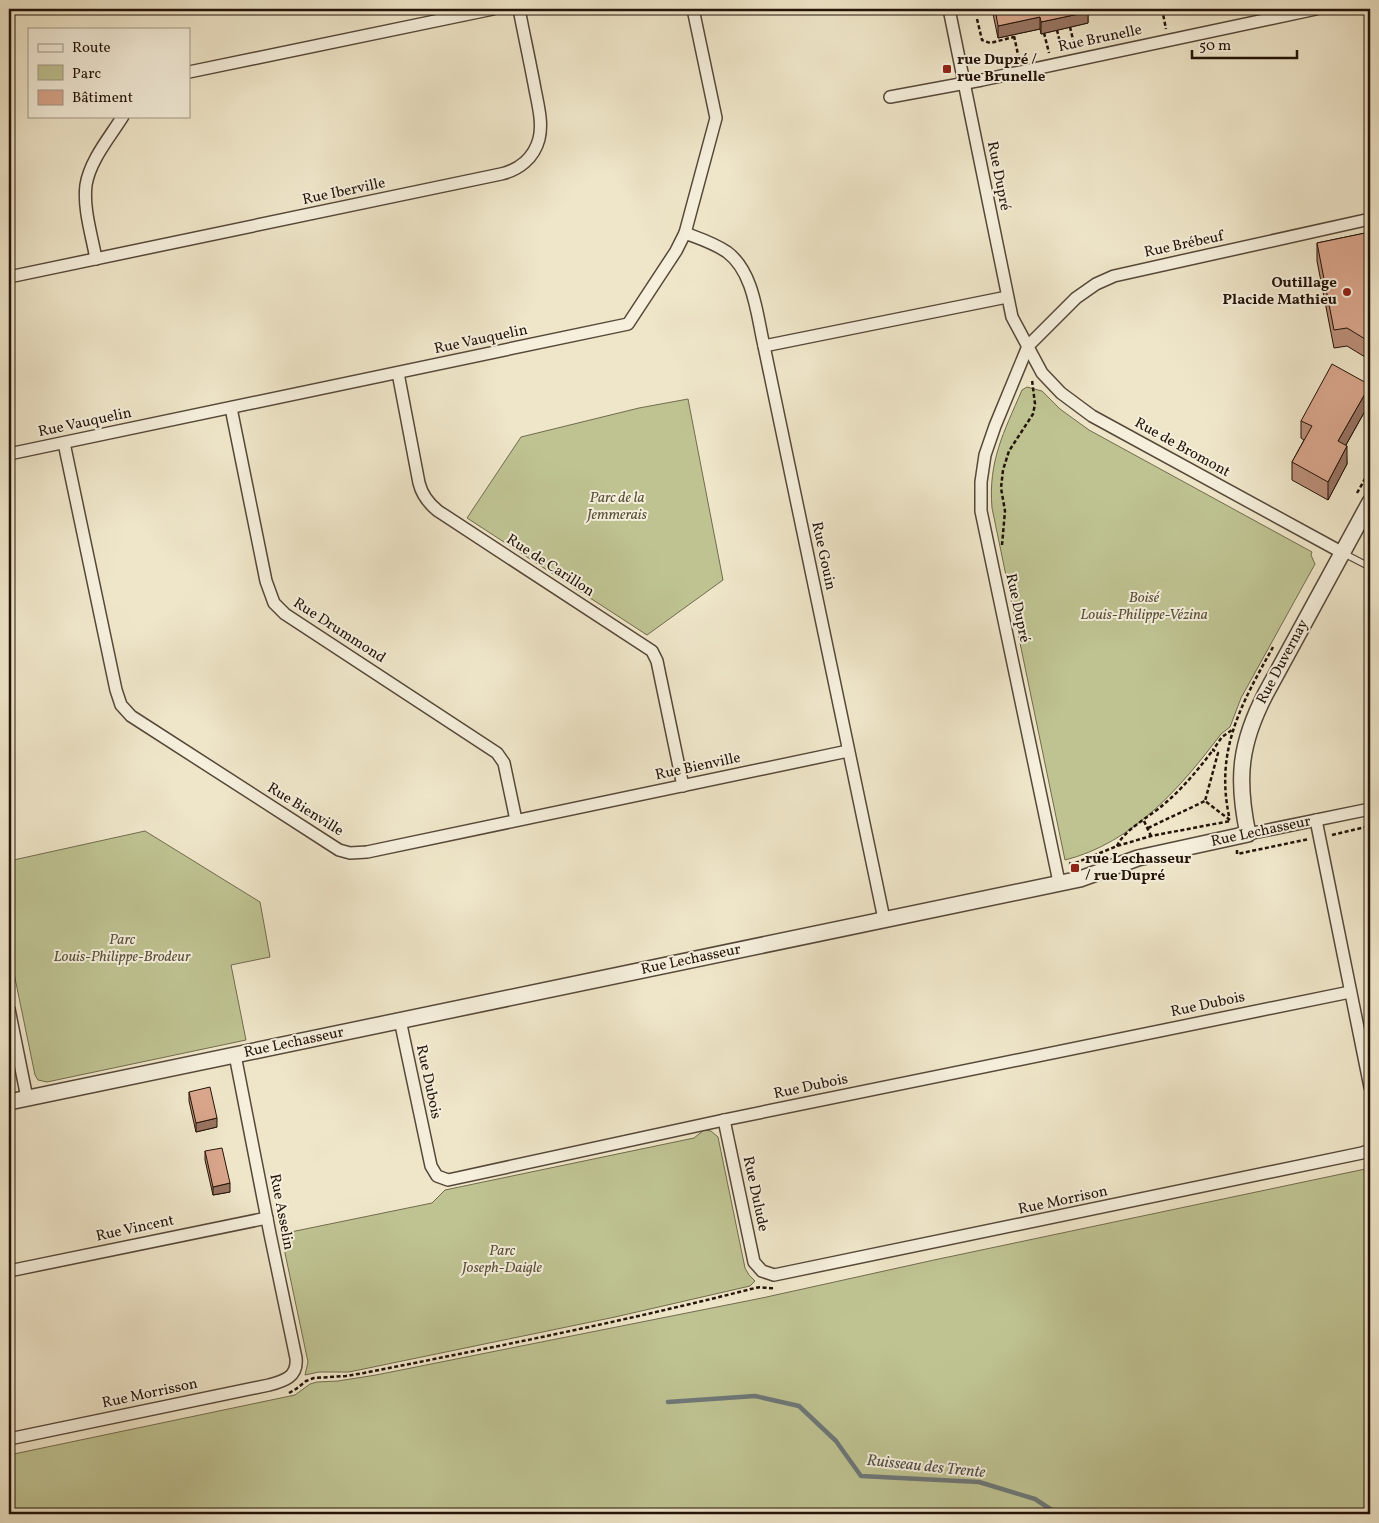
<svg xmlns="http://www.w3.org/2000/svg" width="1379" height="1523" font-family="Vollkorn,serif">
<style>
.green{fill:#bfc392;stroke:#716b4e}
.lines{fill:none;stroke-linecap:round;stroke-linejoin:round}
.stream{stroke:#6e7878;stroke-width:4.5}
.service-casing{stroke:#564839;stroke-width:8}
.minor-casing{stroke:#564839;stroke-width:14}
.tertiary-casing{stroke:#564839;stroke-width:18}
.path{stroke:#231309;stroke-width:2.5;stroke-dasharray:4 2.5;stroke-linecap:butt}
.service{stroke:#f5efdc;stroke-width:5.5}
.minor{stroke:#f5efdc;stroke-width:11}
.tertiary{stroke:#f5efdc;stroke-width:15}
.wall{fill:#bb8f78;stroke:#231309}
.shaded-wall{fill:#987462;stroke:#231309}
.building{fill:#d9a68c;stroke:#231309}
.poi-dot{fill:#8f2418;stroke:#f5efdc;stroke-width:2}
.labels{text-anchor:middle;dominant-baseline:central;stroke-width:4;stroke-linejoin:round;paint-order:stroke}
.street-label{font-size:15px;fill:#231309;stroke:#f5efdc}
.poi-label{font-size:15px;font-weight:bold;fill:#231309;stroke:#f5efdc;text-anchor:start}
.park-label{font-size:15px;font-style:italic;fill:#5a5139;stroke:#f5efdc}
.water-label{font-size:16px;font-style:italic;fill:#4f4e4a;stroke:#f5efdc}
</style>
<rect width="100%" height="100%" fill="#efe6c9"/>
<filter id="stains"><feTurbulence type="fractalNoise" baseFrequency=".004" numOctaves="4"/><feColorMatrix values="0 0 0 0 .2 0 0 0 0 .09 0 0 0 0 .02 0 0 0 .5 -.17"/></filter>
<radialGradient id="worn" r=".72"><stop offset=".6" stop-color="#630" stop-opacity="0"/><stop offset="1" stop-color="#630" stop-opacity=".3"/></radialGradient>
<!-- green -->
<g class="green">
<path d="M1027,387L1042,391L1060,409L1089,430L1312,552L1311,555L1315,564L1241,698L1230,727L1221,734C1181,787 1133,843 1065,860L992,508C988,461 1004,432 1022,390Z"/>
<polygon points="688,399 723,580 647,635 467,518 521,437 639,408"/>
<polygon points="145,831 260,902 270,957 231,965 246,1040 47,1082 38,1080 35,1075 9,949 9,861"/>
<polygon points="704,1130 711,1131 718,1137 745,1268 749,1275 755,1281 750,1286 615,1317 349,1372 319,1372 305,1375 308,1362 281,1234 432,1203 445,1190 694,1138"/>
<polygon points="1370,1168 1370,1514 9,1514 9,1455 295,1395 310,1384 317,1382 338,1381 376,1375 762,1298 934,1260"/>
</g>
<g class="lines">
<!-- stream -->
<polyline class="stream" points="668,1402 755,1396 799,1406 836,1441 861,1476 979,1482 1035,1499 1058,1514"/>
<!-- service casing -->
<g class="service-casing">
<polyline id="service" points="1343,553 1370,567"/>
</g>
<!-- minor casing -->
<g class="minor-casing">
<g id="minor">
<polyline points="949,9 1012,317 1042,373 1061,393 1092,416 1343,553"/>
<polyline points="189,72 493,9"/>
<polyline points="890,97 982,80 1316,9"/>
<path d="M685,233C698,238 714,243 727,252C754,272 757,316 764,346L884,919"/>
<path d="M96,259C92,236 83,209 86,185C90,160 110,137 123,116"/>
<path d="M9,277L501,174C519,170 534,158 539,139C543,123 538,105 535,89C530,62 524,35 519,9"/>
<polyline points="764,346 1007,297"/>
<path d="M398,373L419,483C422,495 428,503 438,511L652,651L657,661L683,786"/>
<polyline points="231,408 266,581 274,603 285,614 497,753 504,763 516,820"/>
<polyline points="64,443 116,690 121,705 131,716 339,850 350,853 367,852 848,751"/>
<polyline points="9,454 628,324 676,251 685,233 716,118 693,9"/>
<polyline points="1316,820 1370,1087"/>
<polyline points="1248,834 1370,809"/>
<polyline points="1059,882 981,511 981,482 985,455 995,426 1028,346 1076,298 1096,284 1114,276 1370,219"/>
<polyline points="9,1009 27,1098"/>
<polyline points="400,1020 431,1166 437,1176 448,1180 724,1120 1350,992"/>
<polyline points="724,1120 754,1262 762,1271 774,1275 1362,1153 1370,1150"/>
<polyline points="9,1271 267,1218"/>
<path d="M9,1439L269,1385C284,1381 298,1377 296,1358L270,1234L235,1055"/>
</g>
</g>
<!-- tertiary casing -->
<g class="tertiary-casing">
<path id="tertiary" d="M9,1102L1080,879L1138,858L1248,834C1236,778 1240,743 1266,693L1370,502"/>
</g>
<!-- path -->
<g class="path">
<polyline points="1162,9 1166,29"/>
<polyline points="977,19 982,40 990,43 1014,37"/>
<polyline points="1070,27 1075,48"/>
<polyline points="1057,30 1062,51"/>
<polyline points="1044,33 1049,53"/>
<polyline points="1014,36 1019,59"/>
<polyline points="1357,493 1370,470"/>
<polyline points="1002,545 1005,511 1001,488 1003,470 1009,451 1033,414 1035,404 1032,380"/>
<path d="M1229,816C1215,749 1242,703 1273,647"/>
<polyline points="1230,820 1205,801 1218,753 1213,750 1222,737 1232,730"/>
<polyline points="1144,821 1151,836"/>
<polyline points="1148,828 1205,801"/>
<polyline points="1332,835 1370,826"/>
<path d="M1117,846C1125,829 1148,818 1163,805C1182,789 1198,770 1213,750"/>
<polyline points="1237,850 1237,854 1309,839"/>
<polyline points="1069,863 1073,864 1117,846 1151,836 1230,821"/>
<path d="M289,1393L296,1389L306,1381L314,1378L346,1376L364,1373C495,1347 626,1321 755,1288C761,1286 768,1289 774,1288"/>
</g>
<!-- service -->
<use href="#service" class="service"/>
<!-- minor -->
<use href="#minor" class="minor"/>
<!-- tertiary -->
<use href="#tertiary" class="tertiary"/>
</g>
<!-- wall -->
<g class="wall">
<polygon points="992,9 1088,9 1088,23 1041,34 1040,29 998,38"/>
<polygon points="1370,232 1370,360 1347,346 1334,348 1317,261 1317,243"/>
<polygon points="1370,402 1346,445 1347,464 1328,500 1292,480 1292,462 1304,440 1301,438 1301,421"/>
<polygon points="189,1092 217,1127 196,1132 189,1101"/>
<polygon points="205,1151 230,1192 213,1195 205,1160"/>
</g>
<!-- shaded-wall -->
<g class="shaded-wall">
<polygon points="1088,12 1088,23 1041,34 1041,22"/>
<polygon points="1040,17 1040,29 998,38 998,26"/>
<polygon points="1370,385 1370,402 1338,459 1338,441"/>
<polygon points="1347,446 1347,464 1328,500 1328,482"/>
<polygon points="217,1118 217,1127 196,1132 196,1123"/>
<polygon points="230,1183 230,1192 213,1195 213,1187"/>
</g>
<!-- building -->
<g class="building">
<polygon points="995,9 1088,9 1088,12 1041,22 1040,17 998,26"/>
<polygon points="1370,232 1370,342 1347,328 1334,330 1317,243"/>
<polygon points="1332,364 1370,385 1338,441 1347,446 1328,482 1292,462 1312,426 1301,421"/>
<polygon points="210,1087 217,1118 196,1123 189,1092"/>
<polygon points="222,1148 230,1183 213,1187 205,1151"/>
</g>
<!-- markers -->
<g class="poi-dot">
<rect x="942" y="64" width="10" height="10" rx="2.5"/>
<circle cx="1347" cy="292" r="5"/>
<rect x="1070" y="863" width="10" height="10" rx="2.5"/>
</g>
<g class="labels">
<!-- street labels -->
<g class="street-label">
<text transform="translate(1100 39) rotate(-12)">Rue Brunelle</text>
<text transform="translate(998 176) rotate(79)">Rue Dupré</text>
<text transform="translate(344 192) rotate(-12)">Rue Iberville</text>
<text transform="translate(1184 245) rotate(-12)">Rue Brébeuf</text>
<text transform="translate(481 340) rotate(-12)">Rue Vauquelin</text>
<text transform="translate(85 423) rotate(-12)">Rue Vauquelin</text>
<text transform="translate(1182 448) rotate(29)">Rue de Bromont</text>
<text transform="translate(823 556) rotate(78)">Rue Gouin</text>
<text transform="translate(550 566) rotate(33)">Rue de Carillon</text>
<text transform="translate(1017 608) rotate(78)">Rue Dupré</text>
<text transform="translate(339 631) rotate(33)">Rue Drummond</text>
<text transform="translate(1283 662) rotate(-62)">Rue Duvernay</text>
<text transform="translate(698 767) rotate(-12)">Rue Bienville</text>
<text transform="translate(305 810) rotate(32)">Rue Bienville</text>
<text transform="translate(1261 832) rotate(-12)">Rue Lechasseur</text>
<text transform="translate(691 960) rotate(-12)">Rue Lechasseur</text>
<text transform="translate(1208 1005) rotate(-12)">Rue Dubois</text>
<text transform="translate(294 1043) rotate(-12)">Rue Lechasseur</text>
<text transform="translate(428 1082) rotate(78)">Rue Dubois</text>
<text transform="translate(811 1087) rotate(-12)">Rue Dubois</text>
<text transform="translate(755 1194) rotate(78)">Rue Dulude</text>
<text transform="translate(1063 1201) rotate(-12)">Rue Morrison</text>
<text transform="translate(281 1212) rotate(79)">Rue Asselin</text>
<text transform="translate(135 1229) rotate(-12)">Rue Vincent</text>
<text transform="translate(150 1394) rotate(-12)">Rue Morrisson</text>
</g>
<!-- poi labels -->
<g class="poi-label">
<text x="957" y="60">rue Dupré /<tspan x="957" dy="17">rue Brunelle</tspan></text>
<text x="1337" y="283" text-anchor="end">Outillage<tspan x="1337" dy="17">Placide Mathieu</tspan></text>
<text x="1085" y="859">rue Lechasseur<tspan x="1085" dy="17">/ rue Dupré</tspan></text>
</g>
<!-- park labels -->
<g class="park-label">
<text x="617" y="498">Parc de la<tspan x="617" dy="17">Jemmerais</tspan></text>
<text x="1144" y="598">Boisé<tspan x="1144" dy="17">Louis-Philippe-Vézina</tspan></text>
<text x="122" y="940">Parc<tspan x="122" dy="17">Louis-Philippe-Brodeur</tspan></text>
<text x="502" y="1251">Parc<tspan x="502" dy="17">Joseph-Daigle</tspan></text>
</g>
<!-- water labels -->
<g class="water-label">
<text transform="translate(926 1467) rotate(6)">Ruisseau des Trente</text>
</g>
</g>
<!-- margin -->
<rect width="1379" height="1523" fill="none" stroke="#efe6c9" stroke-width="30"/>
<rect x="10" y="10" width="1359" height="1503" fill="none" stroke="#231309" stroke-width="2.5"/>
<rect x="15" y="15" width="1349" height="1493" fill="none" stroke="#231309"/>
<!-- legend -->
<rect x="28" y="28" width="162" height="90" fill="#f5efdc" stroke="#a19788"/>
<rect x="38" y="44" width="25" height="8" fill="#f5efdc" stroke="#a19788"/>
<text x="72" y="52" font-size="15" fill="#231309">Route</text>
<rect x="38" y="65" width="25" height="15" fill="#bfc392" stroke="#a19788"/>
<text x="72" y="78" font-size="15" fill="#231309">Parc</text>
<rect x="38" y="90" width="25" height="15" fill="#d9a68c" stroke="#a19788"/>
<text x="72" y="102" font-size="15" fill="#231309">Bâtiment</text>
<!-- scale -->
<path d="M1192 50v8h105v-8" fill="none" stroke="#231309" stroke-width="2.5"/>
<text x="1199" y="50" font-size="15" fill="#231309" stroke="#f5efdc" stroke-width="4" paint-order="stroke">50 m</text>
<rect width="100%" height="100%" filter="url(#stains)"/>
<rect width="100%" height="100%" fill="url(#worn)"/>
</svg>
